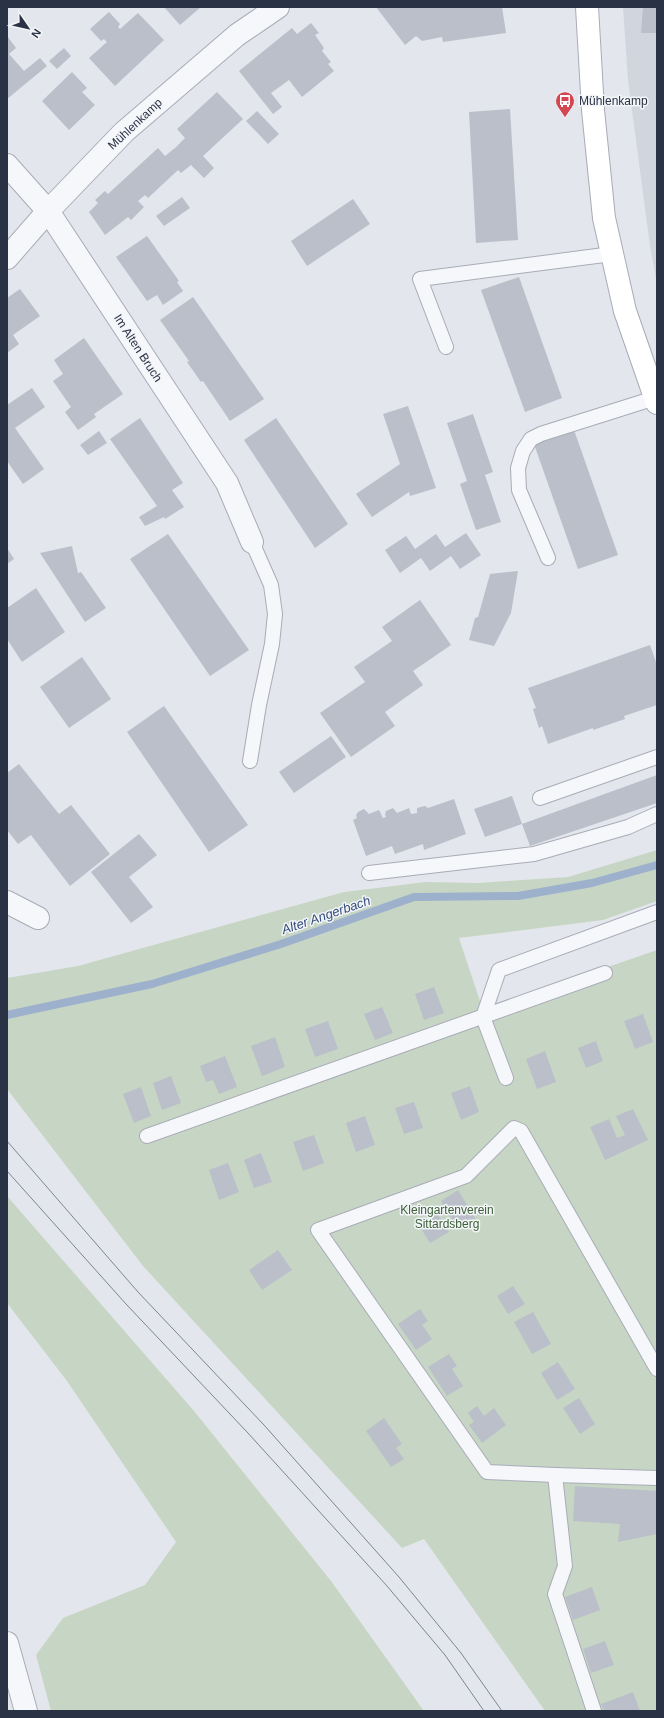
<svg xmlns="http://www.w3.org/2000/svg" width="664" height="1718" font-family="Helvetica,sans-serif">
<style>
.built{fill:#d1d5de}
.green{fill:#c7d6c4}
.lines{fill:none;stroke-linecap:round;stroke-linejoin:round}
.stream{stroke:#9eb1cc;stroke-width:8}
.building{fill:#babfca}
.lane-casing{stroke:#a8acb7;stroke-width:16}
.street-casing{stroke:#a8acb7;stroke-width:24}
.secondary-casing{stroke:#a8acb7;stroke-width:24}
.lane{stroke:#f6f7fa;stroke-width:14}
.street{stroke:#f6f7fa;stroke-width:22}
.secondary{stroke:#fff;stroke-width:22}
.tram{stroke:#7c8496;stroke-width:1}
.labels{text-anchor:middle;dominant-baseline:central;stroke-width:3;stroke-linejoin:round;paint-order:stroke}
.poi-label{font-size:12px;fill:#2a3245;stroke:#f3f5f9;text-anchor:start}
.street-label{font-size:12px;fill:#2a3245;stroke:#f3f5f9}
.park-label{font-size:12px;fill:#3c6137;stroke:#f3f5f9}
.water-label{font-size:13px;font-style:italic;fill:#334d7a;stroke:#f3f5f9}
</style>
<rect width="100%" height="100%" fill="#e3e6ec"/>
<!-- built -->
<polygon class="built" points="623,7 657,7 657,284 650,246 628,80"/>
<!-- green -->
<g class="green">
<polygon points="657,850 657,901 603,920 459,938 483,1010 657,950 657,1711 545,1711 424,1539 402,1548 143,1266 7,1089 7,978 78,966 344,892 426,882 478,883 568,877"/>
<polygon points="7,1196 194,1411 331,1581 424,1711 51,1711 36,1655 63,1618 145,1585 176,1542 67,1381 7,1303"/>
</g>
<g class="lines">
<!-- stream -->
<polyline class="stream" points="7,1015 152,984 281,944 414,897 518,896 592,883 657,865"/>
</g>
<!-- building -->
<g class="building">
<polygon points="164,7 201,7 180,25"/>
<polygon points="376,7 502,7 506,33 443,42 442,37 422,41 416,36 405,45"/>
<polygon points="643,7 657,7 657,33 641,33"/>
<polygon points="109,12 120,24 118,27 120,29 138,13 164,40 115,86 89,58 107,42 104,39 101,41 90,29"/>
<polygon points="311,23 319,33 315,35 324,48 322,51 331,62 328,64 334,71 302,97 289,80 271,93 282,107 273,114 239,71 292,28 297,34"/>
<polygon points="8,37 16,48 9,54 24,71 40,58 47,66 7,99"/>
<polygon points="64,48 71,56 57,69 49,61"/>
<polygon points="72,72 87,88 82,92 95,105 69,130 42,101"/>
<polygon points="217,92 243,119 203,156 214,168 204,178 191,165 181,173 178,170 148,198 145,195 138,201 144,207 131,220 128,217 105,235 89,212 98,203 95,200 105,191 108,194 158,148 165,156 175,148 185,138 177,129"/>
<polygon points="510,109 518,240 476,243 469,112"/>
<polygon points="257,111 279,134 268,144 246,121"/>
<polygon points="182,197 190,208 164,226 156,216"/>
<polygon points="353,199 370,224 307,266 291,241"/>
<polygon points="147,236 179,281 177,282 183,291 163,305 157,295 147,301 116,257"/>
<polygon points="519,277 562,398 525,412 481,290"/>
<polygon points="20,289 40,316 13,335 19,344 7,353 7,298"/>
<polygon points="193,297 264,399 230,421 203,381 201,382 187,362 189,361 160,320"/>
<polygon points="84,338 123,394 94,414 96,417 78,430 65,412 71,407 53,381 63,374 54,360"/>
<polygon points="32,388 45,407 15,428 44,469 23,484 7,461 7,405"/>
<polygon points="408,406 436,488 410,496 409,492 372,517 356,494 400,464 383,414"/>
<polygon points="473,414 493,472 485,475 501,522 476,530 460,484 467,481 447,423"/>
<polygon points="140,418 183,483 172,490 184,507 165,519 164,517 145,526 139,517 157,506 110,439"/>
<polygon points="276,418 348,524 315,548 244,440"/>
<polygon points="574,430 618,555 578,569 534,444"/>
<polygon points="99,431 107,443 88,455 80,445"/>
<polygon points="466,533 481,555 460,569 451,556 430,571 421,558 400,573 385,550 406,536 415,549 436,534 445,547"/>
<polygon points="168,534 249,650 210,676 130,559"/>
<polygon points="72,546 78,573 81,572 106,608 85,622 40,553"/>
<polygon points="7,548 14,559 7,564"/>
<polygon points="518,571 511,613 494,646 469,640 475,618 478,617 490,574"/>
<polygon points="36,588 65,632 22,662 7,639 7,608"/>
<polygon points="420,600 451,645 413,671 423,685 385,712 395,726 351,757 320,713 365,682 354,667 392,641 382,627"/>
<polygon points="650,645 657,665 657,705 624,716 625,719 593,730 593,728 548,744 542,726 539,728 533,709 536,708 528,688"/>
<polygon points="82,657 111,699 69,728 40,687"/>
<polygon points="164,706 248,825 209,852 127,732"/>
<polygon points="331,736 346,757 294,793 279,772"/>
<polygon points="19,764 59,814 71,805 110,854 70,886 31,835 18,844 7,830 7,773"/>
<polygon points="657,775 657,803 530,846 522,824 485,837 474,809 512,796 522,824"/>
<polygon points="454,799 466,834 424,850 423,844 395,854 392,846 366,856 353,820 357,818 356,815 358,812 364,809 369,814 379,810 383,818 386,817 385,815 386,811 393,808 397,813 409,808 411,814 417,813 417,808 425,806 428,808"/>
<polygon points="139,834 157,855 129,877 153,907 131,923 91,872"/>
<polygon points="434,987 444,1013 424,1020 415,994"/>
<polygon points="382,1007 393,1033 375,1040 364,1014"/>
<polygon points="643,1014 653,1042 635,1049 624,1021"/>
<polygon points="328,1021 338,1049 315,1057 305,1029"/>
<polygon points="275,1037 285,1067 262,1076 251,1046"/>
<polygon points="596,1041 603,1061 586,1068 578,1048"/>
<polygon points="545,1051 556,1082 537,1089 526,1059"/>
<polygon points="225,1056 237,1087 219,1094 213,1080 206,1082 200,1066"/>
<polygon points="171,1076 181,1103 162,1110 153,1083"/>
<polygon points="470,1086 479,1112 461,1120 451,1093"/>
<polygon points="141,1087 151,1116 134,1123 123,1094"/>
<polygon points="414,1102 423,1128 404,1134 395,1108"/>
<polygon points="633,1109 648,1140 605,1160 590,1127 609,1119 617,1138 625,1135 616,1116"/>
<polygon points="365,1116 375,1145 356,1152 346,1123"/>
<polygon points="314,1135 324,1163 303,1171 293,1142"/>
<polygon points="261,1153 272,1182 254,1188 244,1160"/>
<polygon points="228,1163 239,1192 219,1200 209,1170"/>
<polygon points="458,1190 475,1218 458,1229 441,1201"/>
<polygon points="437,1213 449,1232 430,1243 418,1224"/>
<polygon points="278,1250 292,1270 262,1290 249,1270"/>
<polygon points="513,1286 525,1304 508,1314 497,1296"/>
<polygon points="420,1309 428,1321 422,1325 432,1339 416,1350 398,1324"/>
<polygon points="533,1312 551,1344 532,1354 514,1322"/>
<polygon points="449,1354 457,1366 452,1369 463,1386 447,1396 428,1367"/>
<polygon points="558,1362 575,1389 557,1400 541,1373"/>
<polygon points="579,1398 595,1424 580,1434 563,1408"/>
<polygon points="477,1406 484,1416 494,1408 506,1425 482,1443 469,1425 474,1422 468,1413"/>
<polygon points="384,1418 402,1444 396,1448 404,1459 391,1467 366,1431"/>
<polygon points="575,1486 657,1491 657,1534 618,1542 620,1524 573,1521"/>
<polygon points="592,1587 600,1610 573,1620 565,1597"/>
<polygon points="605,1641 614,1665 591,1673 583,1649"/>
<polygon points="633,1692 640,1711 604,1711 601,1704"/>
</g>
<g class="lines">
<!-- lane casing -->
<g class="lane-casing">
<g id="lane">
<polyline points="446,347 420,279 612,254"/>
<polyline points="548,558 519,490 518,468 523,451 531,439 541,434 655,398"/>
<polyline points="250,761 259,705 272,644 275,614 271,585 252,542"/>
<polyline points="540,798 657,757"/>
<polyline points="369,873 534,854 628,827 657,814"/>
<polyline points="506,1078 483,1017 499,970 657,912"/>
<polyline points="147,1136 605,973"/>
<polyline points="555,1475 657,1478"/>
<polyline points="594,1711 555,1594 565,1566 555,1475 487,1472 318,1230 466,1176 514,1128 521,1131 657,1369"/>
</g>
</g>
<!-- street casing -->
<g class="street-casing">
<g id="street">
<polyline points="7,165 48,211 227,483 252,542"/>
<polyline points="7,258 48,211 124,132 237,35 278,7"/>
<polyline points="7,902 38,918"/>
<polyline points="7,1643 26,1711"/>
</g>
</g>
<!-- secondary casing -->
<g class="secondary-casing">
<polyline id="secondary" points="587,7 593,110 604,218 625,311 657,403"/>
</g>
<!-- lane -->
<use href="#lane" class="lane"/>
<!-- street -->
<use href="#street" class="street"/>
<!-- secondary -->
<use href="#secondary" class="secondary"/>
<!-- tram -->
<g class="tram">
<polyline points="7,1141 138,1292 264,1425 399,1577 461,1653 502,1711"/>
<polyline points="7,1171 126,1304 247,1432 387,1586 445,1655 484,1711"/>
</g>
</g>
<!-- icons -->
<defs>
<g id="bus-pin" transform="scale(1)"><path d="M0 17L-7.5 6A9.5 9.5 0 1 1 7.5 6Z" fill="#d24752" stroke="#f3f5f9"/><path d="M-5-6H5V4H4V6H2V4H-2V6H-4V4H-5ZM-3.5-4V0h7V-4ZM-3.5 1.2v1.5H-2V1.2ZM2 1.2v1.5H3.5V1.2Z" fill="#fff"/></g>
</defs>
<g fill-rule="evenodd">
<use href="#bus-pin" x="565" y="101"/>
</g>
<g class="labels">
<!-- poi labels -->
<g class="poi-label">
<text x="579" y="101">Mühlenkamp</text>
</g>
<!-- street labels -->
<g class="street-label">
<text transform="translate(135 124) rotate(-43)">Mühlenkamp</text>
<text transform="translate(138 348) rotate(57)">Im Alten Bruch</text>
</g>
<!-- park labels -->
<g class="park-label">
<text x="447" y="1210">Kleingartenverein<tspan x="447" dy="14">Sittardsberg</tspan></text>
</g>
<!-- water labels -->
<g class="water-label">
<text transform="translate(326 915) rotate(-19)">Alter Angerbach</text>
</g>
</g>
<!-- border -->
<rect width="664" height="1718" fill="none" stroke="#2a3245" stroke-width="16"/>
<!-- north arrow -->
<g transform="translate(28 28) rotate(124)" stroke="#f3f5f9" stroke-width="3" paint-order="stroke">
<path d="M0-3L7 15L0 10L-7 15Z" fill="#2a3245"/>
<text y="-6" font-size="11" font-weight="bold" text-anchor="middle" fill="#2a3245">N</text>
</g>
</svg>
